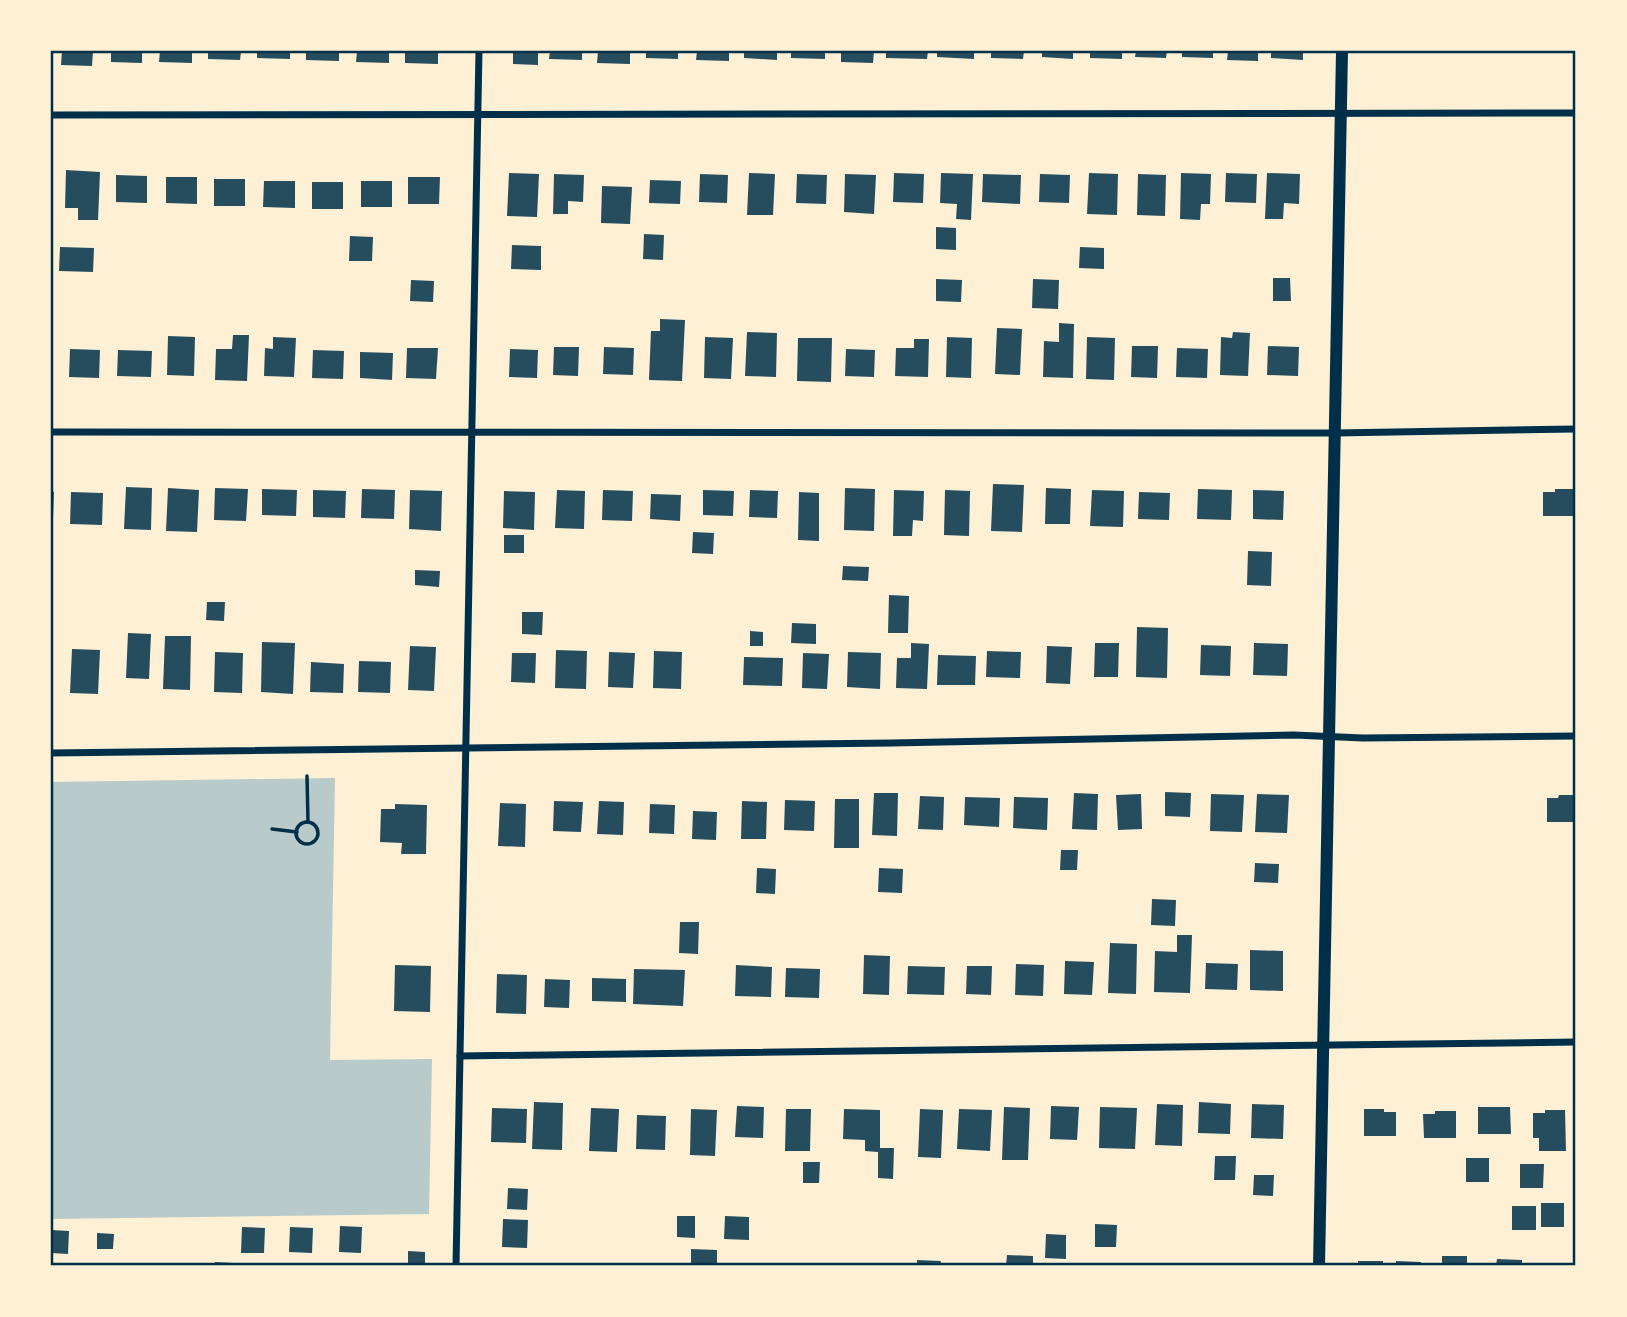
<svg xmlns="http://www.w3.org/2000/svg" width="1627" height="1317" font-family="Inter,sans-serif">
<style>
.green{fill:#b9caca}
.building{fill:#264d5e}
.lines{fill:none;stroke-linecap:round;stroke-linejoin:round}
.path{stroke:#003049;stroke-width:3.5}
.minor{stroke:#003049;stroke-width:7}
.tertiary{stroke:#003049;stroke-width:12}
.neatline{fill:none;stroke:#003049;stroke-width:2.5}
</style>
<rect width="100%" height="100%" fill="#fdf0d5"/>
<!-- green -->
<polygon class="green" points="335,778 330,1060 432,1059 429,1214 51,1219 51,782"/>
<!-- building -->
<g class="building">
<polygon points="62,51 93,51 92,66 61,65"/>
<polygon points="111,51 142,51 142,63 111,62"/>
<polygon points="160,51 192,51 192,63 159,62"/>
<polygon points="208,51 241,51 240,60 208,59"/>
<polygon points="257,51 290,51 290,59 257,58"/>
<polygon points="306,51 339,51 339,61 306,60"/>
<polygon points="357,51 389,51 389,63 356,62"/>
<polygon points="405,51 438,51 438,64 405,63"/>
<polygon points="513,51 538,51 538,65 513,64"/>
<polygon points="550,51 582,51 582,60 549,59"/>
<polygon points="598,51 630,51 630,64 597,63"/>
<polygon points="646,51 678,51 678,59 646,58"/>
<polygon points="697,51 729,51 729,61 696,60"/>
<polygon points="744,51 777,51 777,60 744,58"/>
<polygon points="791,51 825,51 825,59 791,58"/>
<polygon points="841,51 874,51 873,63 841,62"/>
<polygon points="886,51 928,51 927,59 886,58"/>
<polygon points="937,51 974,51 974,59 937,57"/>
<polygon points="991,51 1024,51 1023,59 991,58"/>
<polygon points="1042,51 1073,51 1073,59 1042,57"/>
<polygon points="1090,51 1122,51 1122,59 1090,58"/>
<polygon points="1136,51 1167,51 1166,58 1135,57"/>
<polygon points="1182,51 1213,51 1213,58 1182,57"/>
<polygon points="1228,51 1258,51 1258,61 1227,60"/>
<polygon points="1271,51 1303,51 1303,60 1271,58"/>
<polygon points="66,170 100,172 98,220 78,220 78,208 65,208"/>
<polygon points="509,173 539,174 537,217 507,216"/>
<polygon points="749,173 775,174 773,215 747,215"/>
<polygon points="894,173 924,174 923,203 893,202"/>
<polygon points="941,173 973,174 971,220 956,219 957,204 940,203"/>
<polygon points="1089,173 1118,174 1117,215 1087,214"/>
<polygon points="1181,173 1211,174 1210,204 1201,204 1200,220 1180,219"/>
<polygon points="1226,173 1257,174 1256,203 1225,202"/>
<polygon points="1267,173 1300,174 1299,204 1284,203 1283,219 1265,219"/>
<polygon points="554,174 584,175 583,202 568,201 568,214 553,214"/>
<polygon points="700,174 728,175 727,203 699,202"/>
<polygon points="797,174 827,175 826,204 796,203"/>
<polygon points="845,174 876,175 874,214 844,212"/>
<polygon points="983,174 1021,175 1020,204 982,202"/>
<polygon points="1040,174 1070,175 1069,203 1039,202"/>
<polygon points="1138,174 1166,175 1165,216 1137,215"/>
<polygon points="116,175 147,176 147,203 116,202"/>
<polygon points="166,177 197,177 197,204 166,203"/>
<polygon points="408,177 440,177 439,204 408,204"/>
<rect x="214" y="179" width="31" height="27"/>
<polygon points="650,180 681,181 680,204 649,203"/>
<polygon points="264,181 295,181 295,208 263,207"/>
<rect x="361" y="181" width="31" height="26"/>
<rect x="312" y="182" width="31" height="27"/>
<polygon points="602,186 632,187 630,224 601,223"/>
<polygon points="936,227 956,228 956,250 936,249"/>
<polygon points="644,234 664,235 663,260 643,259"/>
<polygon points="350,236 373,237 372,261 349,261"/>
<polygon points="512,245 541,246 541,270 511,269"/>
<polygon points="60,247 94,248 93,272 59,271"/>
<polygon points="1080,247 1104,248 1104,269 1079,268"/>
<polygon points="1273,278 1290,278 1291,301 1273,301"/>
<polygon points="936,279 962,280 961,302 936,301"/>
<polygon points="1033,279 1059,280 1058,309 1032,308"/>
<polygon points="411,280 434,281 433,302 410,301"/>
<polygon points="660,319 685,320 682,381 649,380 651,331 660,331"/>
<polygon points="1059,323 1074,324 1073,378 1043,377 1044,341 1059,342"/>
<polygon points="997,328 1022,329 1020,375 995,374"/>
<polygon points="747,332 777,333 776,377 745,376"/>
<polygon points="1233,332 1250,333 1248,376 1220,375 1221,337 1232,338"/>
<polygon points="233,335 249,335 247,381 215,380 216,349 232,349"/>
<polygon points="168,336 195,337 194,376 167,375"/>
<polygon points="273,337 296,338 294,377 264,376 265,348 273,349"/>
<polygon points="705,337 733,338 731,379 704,378"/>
<polygon points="947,337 972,338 971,378 946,377"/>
<polygon points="1087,337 1115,338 1114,380 1086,379"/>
<polygon points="798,338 832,338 831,382 797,381"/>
<polygon points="914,339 929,339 928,377 895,376 896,348 914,348"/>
<polygon points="1132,346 1158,346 1157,378 1131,377"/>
<polygon points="1268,346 1299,347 1298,376 1267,375"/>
<polygon points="554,347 579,347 578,376 553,375"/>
<polygon points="604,347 634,348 633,375 603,374"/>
<polygon points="407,348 438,348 436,379 406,378"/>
<polygon points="1177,348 1208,349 1207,378 1176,377"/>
<polygon points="70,349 100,350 99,378 69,377"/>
<polygon points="510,349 538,350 537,378 509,377"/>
<polygon points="846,349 875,350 874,377 845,376"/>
<polygon points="118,350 152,351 151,377 117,376"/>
<polygon points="313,350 344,351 343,379 312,378"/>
<polygon points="360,352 393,353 392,380 360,378"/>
<polygon points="993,484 1024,485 1022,532 991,531"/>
<polygon points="126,487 152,488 151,530 124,529"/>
<polygon points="168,488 199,490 197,532 166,531"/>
<polygon points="215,488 248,489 246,521 214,520"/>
<polygon points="845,488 875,489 874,531 844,530"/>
<polygon points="1046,488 1071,489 1070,524 1045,524"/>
<polygon points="262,489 297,490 296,516 262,515"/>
<polygon points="362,489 395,490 394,519 361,518"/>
<polygon points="1198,489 1232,490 1231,520 1197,519"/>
<polygon points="1555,489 1576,489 1576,516 1543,516 1543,492 1555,492"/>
<polygon points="313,490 346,491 345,518 313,517"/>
<polygon points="410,490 442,491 441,531 409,529"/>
<polygon points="557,490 585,491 584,529 555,528"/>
<polygon points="603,490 633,491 632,521 602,520"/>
<polygon points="703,490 734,491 733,516 703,515"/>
<polygon points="750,490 778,491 777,518 749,517"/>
<polygon points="894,490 924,491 923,521 913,520 912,536 893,536"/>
<polygon points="945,490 970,491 969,536 944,535"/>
<polygon points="1092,490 1124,491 1123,527 1090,526"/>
<polygon points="1253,490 1284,491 1283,520 1253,519"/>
<polygon points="51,491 54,492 53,518 51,518"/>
<polygon points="504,491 535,492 534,530 503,528"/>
<polygon points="71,492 103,493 102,525 70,524"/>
<polygon points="799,492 819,493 819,541 798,540"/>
<polygon points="1139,492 1170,493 1169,520 1138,519"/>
<polygon points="651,494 681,495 680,521 650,519"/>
<polygon points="693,532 714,533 713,554 692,553"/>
<rect x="504" y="535" width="20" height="18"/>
<polygon points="1248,551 1272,552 1271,586 1247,585"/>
<polygon points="843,566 869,567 868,581 842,580"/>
<polygon points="415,570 440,571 439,587 415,585"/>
<polygon points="889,595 909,596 908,633 888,633"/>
<polygon points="207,602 225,602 224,621 206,620"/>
<polygon points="522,612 543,612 542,635 522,634"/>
<polygon points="792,623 816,624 816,644 791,643"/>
<polygon points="1137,627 1168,628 1167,678 1136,677"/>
<polygon points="750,631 763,632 763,646 750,646"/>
<polygon points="128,633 151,634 149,679 126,678"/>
<polygon points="165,636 191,636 190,690 163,689"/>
<polygon points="262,642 295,643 293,694 261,692"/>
<polygon points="911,643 929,644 927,689 896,688 897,658 911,658"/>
<polygon points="1095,643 1119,643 1118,677 1094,677"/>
<polygon points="1254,643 1288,644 1287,676 1253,675"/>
<polygon points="1201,645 1231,646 1230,676 1200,675"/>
<polygon points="410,646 436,647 434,691 408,690"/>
<polygon points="1047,646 1072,647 1070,684 1046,683"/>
<polygon points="72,649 100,650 98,694 70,693"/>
<polygon points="556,650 587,651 586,689 555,688"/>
<polygon points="654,651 682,652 681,689 653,688"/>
<polygon points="987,651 1021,652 1020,678 986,677"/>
<polygon points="215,652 243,653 242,693 214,692"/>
<polygon points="609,652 635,653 633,688 608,687"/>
<polygon points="848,652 881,653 880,689 847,687"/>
<polygon points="512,653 536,653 535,683 511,682"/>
<polygon points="803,653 829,654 827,689 802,688"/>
<polygon points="938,655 976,656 975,685 937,685"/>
<polygon points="744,657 783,658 782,686 743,685"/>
<polygon points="359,661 391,662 390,693 358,692"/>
<polygon points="311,662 344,664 343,693 310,692"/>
<polygon points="1165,792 1191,793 1190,817 1165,816"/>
<polygon points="874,793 898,793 897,836 872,835"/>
<polygon points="1074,793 1098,794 1097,830 1072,829"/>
<polygon points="1141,794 1142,829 1118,830 1116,795"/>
<polygon points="1211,794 1244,795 1242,832 1210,831"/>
<polygon points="1257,794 1289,795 1287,833 1255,832"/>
<polygon points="1559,795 1576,795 1576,822 1547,822 1547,798 1558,798"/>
<polygon points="920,796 944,797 943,830 918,829"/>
<polygon points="965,797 1000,798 999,827 964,825"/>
<polygon points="1014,797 1048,798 1047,830 1013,828"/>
<polygon points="835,799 859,799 859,848 834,848"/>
<polygon points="785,800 815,801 814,831 784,830"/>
<polygon points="554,801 583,802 581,832 553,831"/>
<polygon points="599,801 624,802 623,835 597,834"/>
<polygon points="742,801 767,802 766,839 741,839"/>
<polygon points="500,803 526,804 525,847 498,846"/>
<polygon points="395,804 427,805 426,854 401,854 402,843 380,842 381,809 395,809"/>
<polygon points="650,804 675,805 674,834 649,833"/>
<polygon points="693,811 717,812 716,840 692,839"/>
<polygon points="1061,850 1078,850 1077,870 1060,870"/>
<polygon points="1255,863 1279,864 1278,883 1254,882"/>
<polygon points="757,868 776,869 775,894 756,893"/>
<polygon points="879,868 903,869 902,893 878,892"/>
<polygon points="1152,899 1176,900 1175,926 1151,925"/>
<polygon points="680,922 699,922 698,954 679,953"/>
<polygon points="1177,935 1192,935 1190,993 1154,992 1155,951 1177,952"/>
<polygon points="1110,943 1137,944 1136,994 1108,993"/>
<polygon points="1250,950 1283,951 1283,991 1250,990"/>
<rect x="1573" y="953" width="3" height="25"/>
<polygon points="864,955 890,956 889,995 863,994"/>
<polygon points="1065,961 1094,962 1092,995 1064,994"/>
<polygon points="1206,963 1238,964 1237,990 1205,989"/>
<polygon points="1016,964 1044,965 1043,996 1015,995"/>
<polygon points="395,965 431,966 430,1012 394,1011"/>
<polygon points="736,965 772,967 771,997 735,996"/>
<polygon points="908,966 945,967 944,995 907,994"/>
<polygon points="967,966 992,966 991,995 966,994"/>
<polygon points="786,968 820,969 819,998 785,997"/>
<polygon points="634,969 685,970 683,1006 633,1004"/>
<polygon points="497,974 527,975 526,1014 496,1013"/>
<polygon points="592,978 626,979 626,1002 592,1001"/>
<polygon points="545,979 570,980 569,1008 544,1007"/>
<polygon points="534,1102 563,1103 562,1150 532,1149"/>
<polygon points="1199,1102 1231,1104 1230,1134 1198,1133"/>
<polygon points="1157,1104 1183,1105 1182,1146 1155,1145"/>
<polygon points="1252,1104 1284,1105 1283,1139 1251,1138"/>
<polygon points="737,1106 764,1107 763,1138 735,1137"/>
<polygon points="1051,1106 1079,1107 1077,1140 1050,1139"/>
<polygon points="1004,1107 1030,1108 1028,1160 1002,1160"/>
<polygon points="1100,1107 1137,1108 1135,1149 1099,1148"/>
<polygon points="1478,1107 1510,1107 1511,1134 1478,1134"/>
<polygon points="492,1108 527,1109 526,1143 491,1142"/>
<polygon points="591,1108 619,1109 617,1152 589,1151"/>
<polygon points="691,1109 717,1110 715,1156 690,1155"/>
<polygon points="786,1109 811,1109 810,1151 785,1151"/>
<polygon points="844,1109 880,1110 880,1148 894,1148 893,1179 878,1178 878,1152 865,1151 865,1140 843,1139"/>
<polygon points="920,1109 943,1110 941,1158 918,1157"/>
<polygon points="959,1109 992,1110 990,1151 957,1149"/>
<polygon points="1364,1109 1384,1109 1384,1112 1396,1112 1396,1136 1364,1136"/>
<polygon points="1545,1110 1565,1110 1566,1151 1539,1151 1539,1138 1533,1138 1533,1113 1545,1113"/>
<polygon points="1435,1111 1456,1111 1456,1138 1424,1138 1423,1114 1435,1114"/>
<polygon points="637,1115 666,1116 665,1150 636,1149"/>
<polygon points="1215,1156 1236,1156 1235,1180 1214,1180"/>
<rect x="1466" y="1158" width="23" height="24"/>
<polygon points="803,1162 820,1162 819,1183 803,1183"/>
<polygon points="1520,1164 1544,1164 1543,1188 1520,1188"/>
<polygon points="1254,1175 1274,1175 1273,1196 1253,1195"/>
<polygon points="508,1188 528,1189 527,1210 507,1209"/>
<rect x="1541" y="1203" width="23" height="24"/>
<rect x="1512" y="1206" width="24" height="24"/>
<polygon points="677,1216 695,1216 695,1238 677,1237"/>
<polygon points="725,1216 749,1217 749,1240 724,1239"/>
<polygon points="503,1219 528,1220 527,1248 502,1247"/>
<polygon points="1095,1224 1117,1225 1116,1247 1095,1247"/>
<polygon points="340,1226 362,1227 361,1253 339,1252"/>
<polygon points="242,1227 265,1228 264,1253 241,1253"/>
<polygon points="290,1227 313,1228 312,1253 289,1252"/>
<polygon points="51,1230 69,1231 68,1254 51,1253"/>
<polygon points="97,1233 114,1234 113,1249 97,1249"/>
<polygon points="1046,1234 1066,1235 1066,1259 1045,1258"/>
<polygon points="691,1249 717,1250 717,1266 691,1266"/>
<polygon points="408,1251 425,1252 425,1266 408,1266"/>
<polygon points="1007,1255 1033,1256 1033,1266 1006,1266"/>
<rect x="1442" y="1256" width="25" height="10"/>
<polygon points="1497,1259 1522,1260 1522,1266 1496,1266"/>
<polygon points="917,1260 941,1261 940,1266 917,1266"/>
<rect x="1358" y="1261" width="25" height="5"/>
<polygon points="1396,1261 1421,1262 1421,1266 1396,1266"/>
<polygon points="215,1262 234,1263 234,1266 214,1266"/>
<polygon points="490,1263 524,1264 524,1266 490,1266"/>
<polygon points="730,1263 755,1264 755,1266 730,1266"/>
<polygon points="1110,1263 1138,1264 1138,1266 1110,1266"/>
</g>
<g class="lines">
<!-- path -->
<g class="path">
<polyline points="307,776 308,822"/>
<circle cx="307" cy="833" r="11"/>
<polyline points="272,829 297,832"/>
</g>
<!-- minor -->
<g class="minor">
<polyline points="51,115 1576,113"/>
<polyline points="51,432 1335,433 1576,429"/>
<polyline points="51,753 892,743 1294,735 1363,738 1576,736"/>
<polyline points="460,1056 1576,1042"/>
<polyline points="456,1266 479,51"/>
</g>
<!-- tertiary -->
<polyline class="tertiary" points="1319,1266 1342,51"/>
</g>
<!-- border -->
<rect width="1627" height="1317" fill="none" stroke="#fdf0d5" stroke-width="105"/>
<rect x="52" y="52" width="1522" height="1212" class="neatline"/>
</svg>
